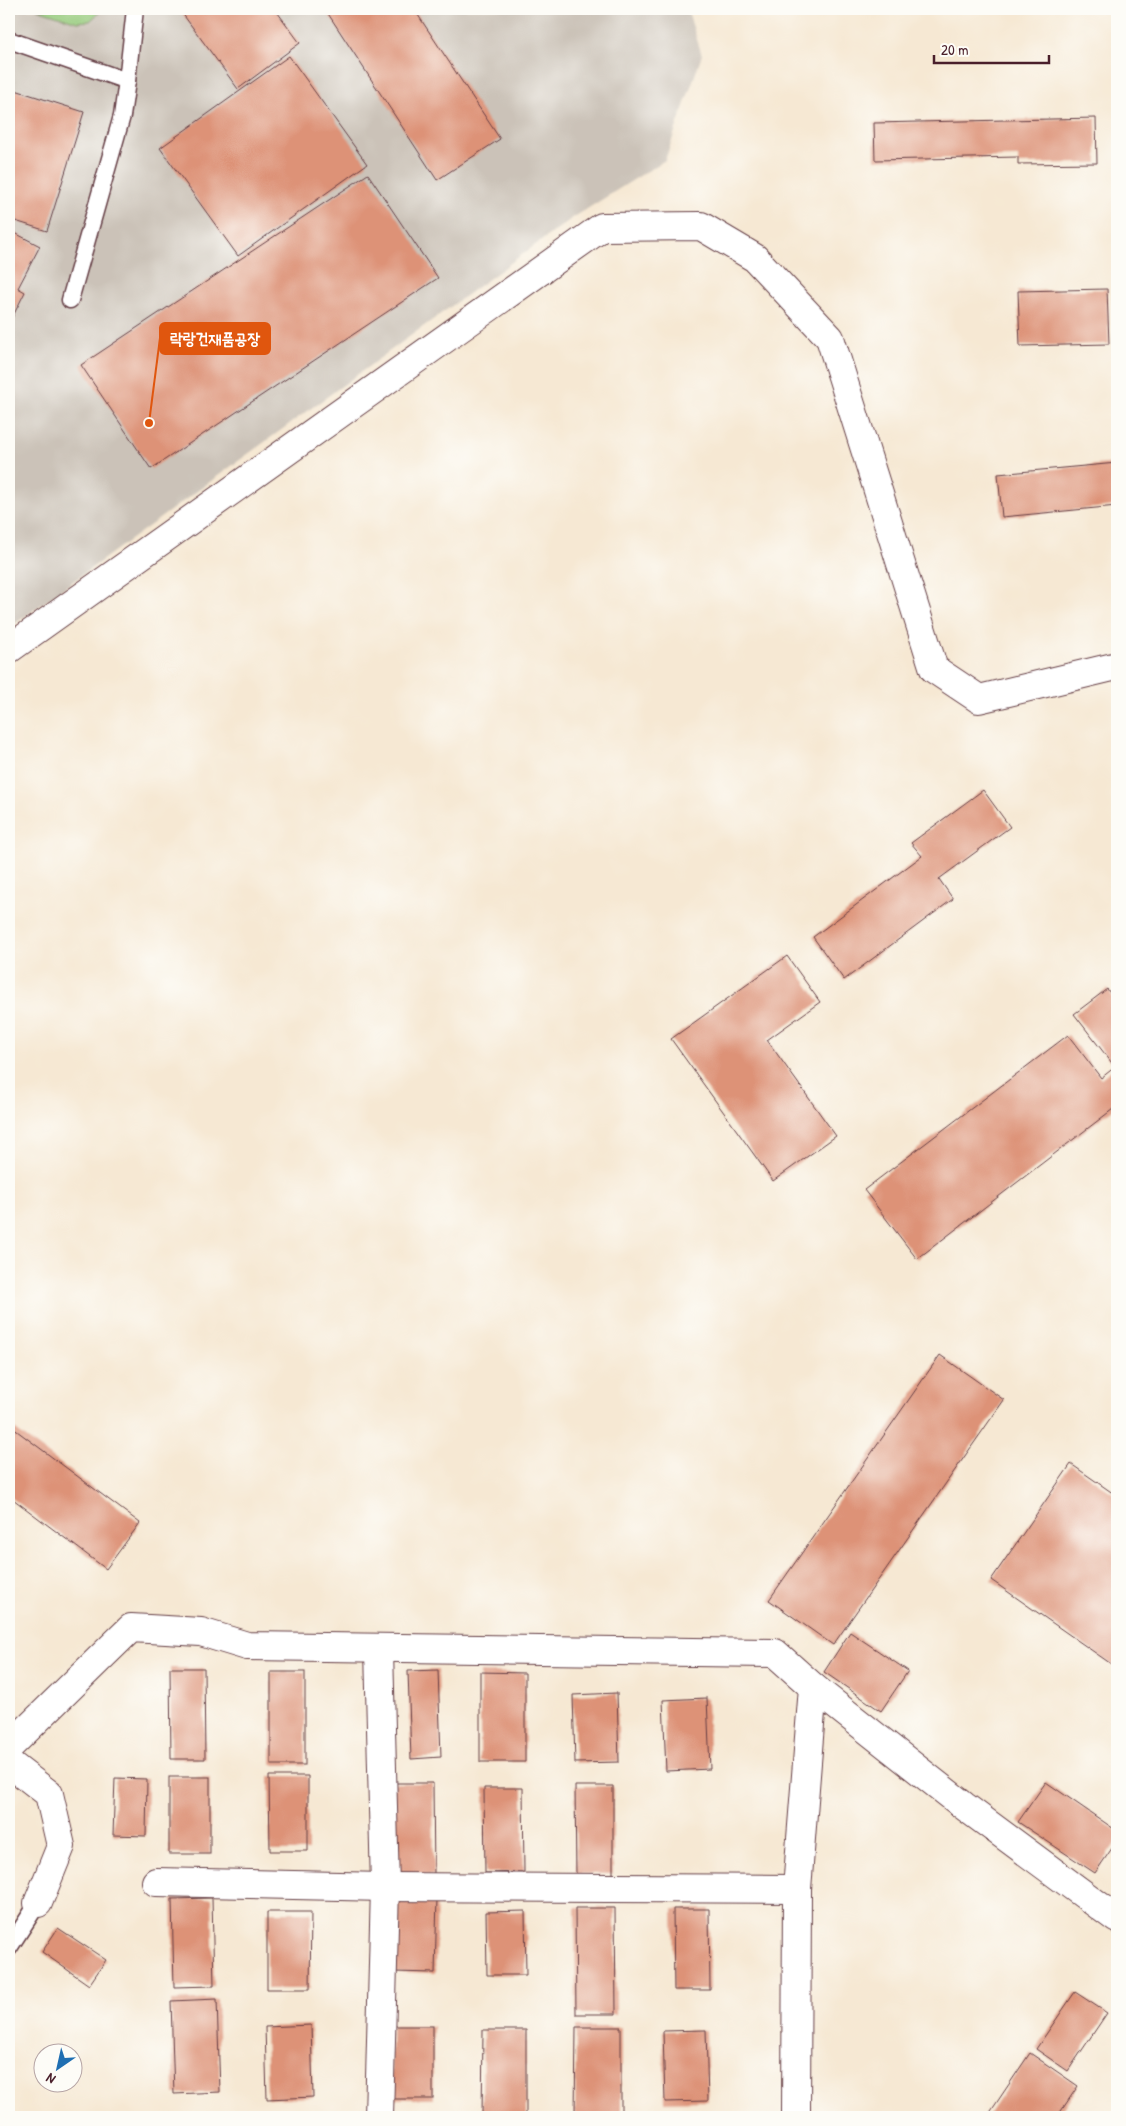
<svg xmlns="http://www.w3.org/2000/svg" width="1126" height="2126" font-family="'Patrick Hand','Poor Story',sans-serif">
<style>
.industrial{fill:#cbc2b8}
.green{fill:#96cb7d;stroke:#707554}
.building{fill:#dd9277}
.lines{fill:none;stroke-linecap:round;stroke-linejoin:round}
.service-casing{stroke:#643d44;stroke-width:19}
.minor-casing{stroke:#643d44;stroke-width:30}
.service{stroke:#fff;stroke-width:16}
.minor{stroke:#fff;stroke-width:28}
.leader{fill:none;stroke:#e0560e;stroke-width:2}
.callout-dot{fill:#e0560e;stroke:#fdfcf7;stroke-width:2}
.callout{fill:#e0560e;stroke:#e0560e;stroke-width:2}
.callout-label{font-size:16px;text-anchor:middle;font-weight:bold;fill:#fff}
</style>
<rect width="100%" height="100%" fill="#fdfcf7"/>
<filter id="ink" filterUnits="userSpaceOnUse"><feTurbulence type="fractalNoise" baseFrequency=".02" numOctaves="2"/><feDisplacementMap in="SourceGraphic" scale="10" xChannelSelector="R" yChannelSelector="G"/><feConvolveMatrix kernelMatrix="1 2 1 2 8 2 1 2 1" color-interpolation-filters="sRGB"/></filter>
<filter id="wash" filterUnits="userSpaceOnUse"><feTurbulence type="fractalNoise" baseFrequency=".0096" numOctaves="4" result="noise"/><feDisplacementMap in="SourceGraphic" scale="20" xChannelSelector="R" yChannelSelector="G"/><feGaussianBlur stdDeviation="1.12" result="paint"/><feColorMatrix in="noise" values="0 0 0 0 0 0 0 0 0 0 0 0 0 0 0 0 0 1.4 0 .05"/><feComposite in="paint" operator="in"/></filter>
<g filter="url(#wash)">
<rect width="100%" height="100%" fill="#f6e8d3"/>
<!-- industrial -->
<polygon class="industrial" points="9,9 687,9 702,55 665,160 571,219 9,628"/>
<!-- green -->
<polygon class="green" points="37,9 103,9 90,21 77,22"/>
<g id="blocks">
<!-- building -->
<g class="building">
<polygon points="179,9 275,9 300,43 238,89"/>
<polygon points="325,9 414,9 500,139 437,180"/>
<polygon points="289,56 367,164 238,256 160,148"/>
<polygon points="9,88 84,112 47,231 9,219"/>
<polygon points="1096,118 1097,163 1018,164 1018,157 875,160 874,123"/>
<polygon points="368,174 438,278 151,469 81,365"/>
<polygon points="9,230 40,246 18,288 25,292 9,324"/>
<polygon points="1107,289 1109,344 1020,346 1018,291"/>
<polygon points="1117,463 1117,506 1002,517 998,474"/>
<polygon points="983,790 1010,827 939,879 953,899 844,980 813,937 922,856 911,843"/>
<polygon points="787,956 820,1002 767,1040 836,1136 773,1181 671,1039"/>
<polygon points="1107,989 1117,1002 1117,1106 917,1259 864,1190 1068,1035 1101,1078 1115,1067 1074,1014"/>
<polygon points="940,1355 1004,1400 833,1645 769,1600"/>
<polygon points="9,1425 140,1523 106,1569 9,1496"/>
<polygon points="1071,1464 1117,1496 1117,1668 991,1580"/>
<polygon points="850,1632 908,1671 881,1711 824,1672"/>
<polygon points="170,1668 204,1668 205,1759 171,1759"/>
<polygon points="438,1670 441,1757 411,1759 408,1671"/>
<rect x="271" y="1672" width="34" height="93"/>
<polygon points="480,1672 525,1673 525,1762 480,1762"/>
<polygon points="617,1693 619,1762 575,1763 573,1695"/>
<polygon points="707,1698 710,1769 666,1771 663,1700"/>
<polygon points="269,1776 308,1776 308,1851 270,1851"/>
<rect x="169" y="1777" width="41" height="77"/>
<polygon points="115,1778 147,1779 146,1836 113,1835"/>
<polygon points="1046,1782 1117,1831 1117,1841 1095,1873 1018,1822"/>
<polygon points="392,1783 433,1783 434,1875 393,1875"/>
<polygon points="575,1786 613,1786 613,1874 576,1874"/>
<polygon points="484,1788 523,1788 524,1872 485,1873"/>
<polygon points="396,1896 437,1897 435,1973 394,1972"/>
<polygon points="212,1898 214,1986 174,1987 172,1899"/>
<polygon points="575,1908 615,1908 616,2014 576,2014"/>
<polygon points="673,1909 709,1909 710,1990 674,1990"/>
<polygon points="525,1911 526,1975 487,1975 486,1912"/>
<polygon points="267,1912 311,1912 310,1989 267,1989"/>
<polygon points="58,1928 106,1960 89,1985 42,1952"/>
<polygon points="1075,1992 1107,2013 1068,2071 1036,2049"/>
<polygon points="217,1999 220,2092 174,2094 171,2001"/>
<polygon points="311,2025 313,2097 267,2099 265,2027"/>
<rect x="391" y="2026" width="42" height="73"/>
<polygon points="576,2027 621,2027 621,2115 575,2115"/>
<polygon points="483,2030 526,2030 526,2117 482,2117"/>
<polygon points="706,2030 708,2101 665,2102 663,2031"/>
<polygon points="1030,2053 1078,2086 1057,2117 987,2117"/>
</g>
</g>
</g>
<g filter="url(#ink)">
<use href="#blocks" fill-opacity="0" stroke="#643d44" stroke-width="1"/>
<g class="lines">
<!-- service casing -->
<g class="service-casing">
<g id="service">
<polyline points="9,40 127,81 122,116 70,300"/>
<polyline points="127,81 135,9"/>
<polyline points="9,1948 38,1903"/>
</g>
</g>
<!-- minor casing -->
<g class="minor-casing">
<g id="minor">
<polyline points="9,649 602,227 701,226 755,258 830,338 934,669 979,699 1117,666"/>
<polyline points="379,1649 385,1887 379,2117"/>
<polyline points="813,1687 964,1806 1117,1919"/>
<polyline points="9,1747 131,1628 201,1632 247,1646 775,1653 813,1687 797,1889 796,2117"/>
<polyline points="9,1763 49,1794 61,1846 38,1903"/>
<polyline points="156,1882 385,1887 797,1889"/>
</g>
</g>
<!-- service -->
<use href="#service" class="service"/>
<!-- minor -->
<use href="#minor" class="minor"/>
</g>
</g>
<!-- callouts -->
<path class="leader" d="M149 423L160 338"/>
<circle class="callout-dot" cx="149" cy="423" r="5"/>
<rect class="callout" x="160" y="323" width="110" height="31" rx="5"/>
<g class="callout-label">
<text x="215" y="344">락랑건재품공장</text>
</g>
<!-- margin -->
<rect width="1126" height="2126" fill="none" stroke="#fdfcf7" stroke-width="30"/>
<!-- north arrow -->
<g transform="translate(58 2068) rotate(214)"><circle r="24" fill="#fdfcf7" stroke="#b5a4a5"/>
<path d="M0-4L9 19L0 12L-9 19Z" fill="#1f6fb2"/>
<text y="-8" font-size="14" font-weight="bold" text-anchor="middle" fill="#4a1f2b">N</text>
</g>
<!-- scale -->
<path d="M934 55v8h115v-8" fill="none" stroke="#4a1f2b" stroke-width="2.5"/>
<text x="941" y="55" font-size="15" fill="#4a1f2b" stroke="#fdfcf7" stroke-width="4" paint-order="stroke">20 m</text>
</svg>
